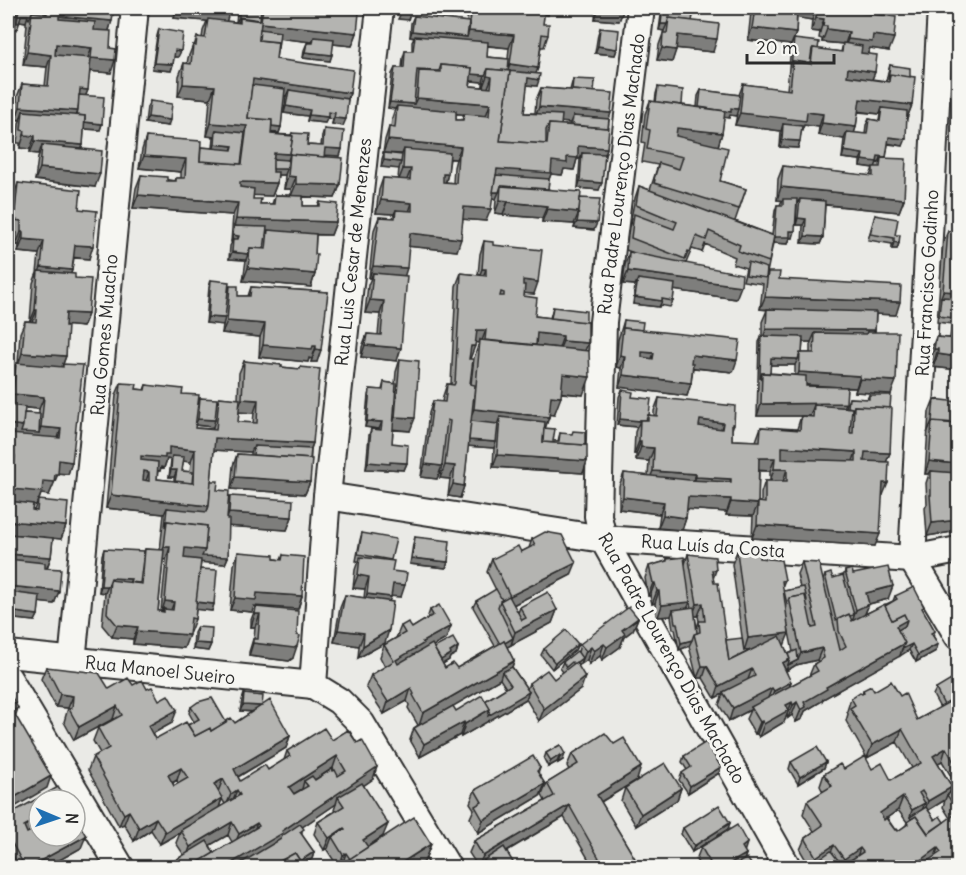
<svg xmlns="http://www.w3.org/2000/svg" width="966" height="875" font-family="Delius,sans-serif">
<style>
.lines{fill:none;stroke-linecap:round;stroke-linejoin:round}
.street-casing{stroke:#2b2b2b;stroke-width:30}
.street{stroke:#f6f6f2;stroke-width:26}
.wall{fill:#9b9b98;stroke:#2b2b2b;stroke-width:1.5;fill-rule:evenodd}
.shaded-wall{fill:#7e7e7c;stroke:#2b2b2b;stroke-width:1.5}
.building{fill:#b4b4b1;stroke:#2b2b2b;stroke-width:1.5;fill-rule:evenodd}
.labels{text-anchor:middle;dominant-baseline:central;stroke-width:6;stroke-linejoin:round;paint-order:stroke}
.street-label{font-size:18px;fill:#2b2b2b;stroke:#f6f6f2}
</style>
<rect width="100%" height="100%" fill="#eaeae6"/>
<filter id="ink" filterUnits="userSpaceOnUse"><feTurbulence type="fractalNoise" baseFrequency=".0167" numOctaves="2"/><feDisplacementMap in="SourceGraphic" scale="12" xChannelSelector="R" yChannelSelector="G"/><feConvolveMatrix kernelMatrix="1 2 1 2 8 2 1 2 1" color-interpolation-filters="sRGB"/></filter>
<g filter="url(#ink)">
<g class="lines">
<!-- street casing -->
<g class="street-casing">
<g id="street">
<polyline points="380,8 327,496 313,685 339,701 361,723 448,868"/>
<polyline points="641,8 603,322 598,516 603,539 788,868"/>
<polyline points="327,496 603,539 912,559 958,550"/>
<polyline points="912,559 941,8"/>
<polyline points="912,559 958,636"/>
<polyline points="8,654 313,685"/>
<polyline points="72,662 135,8"/>
<polyline points="8,678 121,868"/>
</g>
</g>
<!-- street -->
<use href="#street" class="street"/>
</g>
<!-- wall -->
<g class="wall">
<polygon points="17,8 114,8 109,31 111,73 90,71 86,96 102,124 100,130 84,129 83,145 81,149 95,187 35,180 38,158 39,154 30,153 30,149 20,148 20,143 17,143 19,124 20,120 16,119 17,97 22,84 45,86 47,67 23,65 27,25 26,25 26,22 20,21 17,30 15,29"/>
<path d="M175,8H230L226,21L236,22L237,13L239,8H330V12L357,33L352,46L333,44L330,61L303,58L304,50L307,43H312V42L279,38L276,59L350,93L348,99L343,126L332,124L333,119L327,118L325,123L307,121L308,116L284,113L286,96H284L281,127L279,133H271V134L291,135L292,133L307,145L321,146L322,136L324,129L342,149L340,156L324,155V157L340,185L335,198L303,197V206H318L320,202L336,222L331,235H316L315,254V274L311,287L243,281L246,260L229,259L230,246L232,242H231L233,215L133,208L136,188L141,175L175,181L176,178H181V172L139,168L142,150L146,137L201,147L213,148L214,137L207,136L210,99L178,96L179,76L184,63L187,64L188,58L193,45L194,46L197,37L202,38L203,31L207,21L174,18ZM278,175H285L284,189H291V195H275L272,204H260L253,199V195L272,196L277,183Z"/>
<path d="M467,8H550L548,15L544,14L543,24L548,35L544,47H541L536,73L537,86L527,85L524,113H535L536,100L541,88L570,90L573,79L594,92L609,119L607,148L605,154L599,190L578,188L580,159H577L574,170L564,169L562,175L551,174L549,179L548,189L580,198L594,230L574,228L575,224L542,222V218L503,215V214L495,213L496,199L492,198L486,221L463,219L457,251L409,246L404,276L397,361L361,357L362,347L367,334L378,335L380,314L365,313L368,285L371,278H369L374,230L379,217L393,218L394,214L376,213L379,190L383,178L398,179L399,168L381,167L382,159L384,153L402,154L383,153L385,140L389,127L391,128L392,118L395,109L388,108L392,74L395,68H402L403,58L405,51H412V42L414,38L410,37L411,23L414,16L467,22L468,8ZM487,46L509,48L508,59L487,57ZM471,81L483,82V87L470,86ZM456,114H464L462,120H456ZM561,122L570,123V125H561ZM450,159H456L454,167L453,183L446,182Z"/>
<polygon points="596,8 624,8 619,21 595,19"/>
<polygon points="662,8 694,8 692,21 713,52 676,48 672,62 657,60 659,45 664,31 659,30"/>
<path d="M753,8H866V13L889,51L870,48L868,54L875,72L872,79L886,81L888,72L890,65L910,77L912,105L907,118L903,146L888,144L886,158L904,199L899,212L825,205L823,237L820,244L802,243L803,225H796L797,205L798,202H797L793,238H790L788,244L773,243L766,278L768,272L779,279L896,315L876,314L875,332L891,394L855,392L856,388H847L844,407H846L849,398L867,399L869,395L890,453L886,462L883,495H882L875,546L752,538L753,516L726,515L727,512L687,509L686,518L682,530L658,528L660,514L619,509V486L624,473L648,476L649,461L636,460V454H634L635,432L637,427L617,425L619,397L622,390L632,397L649,415L654,416V411L659,398L734,424L732,429V440L756,441L761,427L797,429L801,416L810,417V416H757L759,342L762,336V322L767,310L760,309L763,284L743,281L746,268L733,264L735,257L705,244L702,252L692,249L686,263L736,299L674,290L673,301L670,307L660,305L659,307L633,304L635,285L623,284L625,265L629,252L634,253L626,250L629,227L632,218H631L635,198L639,186L650,190L658,165L642,162L645,143L642,142L645,114L650,101L655,102L656,94L658,87L682,105L697,107L698,96L701,90L739,95L743,84L787,90L791,45L748,40L751,12ZM797,17L812,20L811,31L820,32L819,38L822,39V42L843,44L841,52L818,49L794,39L791,45L796,33ZM858,112L880,114L879,121L869,119L866,125L865,134L854,133L856,127ZM737,114L735,125L781,131L780,147L798,148L801,133L804,125L819,127L818,135L844,139L842,158L860,160V166L873,168L870,176L783,166L778,179L777,200H782L780,205H777L775,211L772,235L735,221L746,189L720,181L718,146L722,133L724,117L729,118L730,115L736,116ZM803,342H811L810,345V353H802ZM770,365H795V375L770,373ZM806,385L828,386H806ZM759,471H770V481H765L761,493V502H758Z"/>
<polygon points="600,28 617,49 615,55 595,53 598,34"/>
<polygon points="159,29 178,57 174,57 173,64 171,71 152,69 157,36"/>
<polygon points="958,43 958,56 956,56"/>
<polygon points="150,101 168,126 145,123 147,107"/>
<path d="M18,183L79,209L89,259L74,258L72,270L71,274L75,278L88,314L83,327L65,325L66,356L62,367L63,364L72,462L68,474L58,473L49,495L41,494L39,500L66,526L61,539L53,538L51,557L47,568L59,591L54,604L39,602L38,615L35,621L15,619L13,625L8,624V619L41,537L8,534V496L10,469L8,468V437L9,405L11,376L16,363H18L20,333L25,321H30L33,283L37,273L39,254L18,252L19,245H16L17,233L8,232L13,196ZM25,408L39,409V414L24,413ZM33,504L36,505L34,510H32Z"/>
<polygon points="875,215 895,235 899,243 897,249 892,249 892,244 868,240"/>
<polygon points="948,231 958,232 958,370 933,367 934,362 930,362 931,350 936,337 950,338 952,324 937,322 943,243"/>
<path d="M484,241L493,245L534,294L524,293V296L535,316L550,318L553,307L586,322L588,343L585,350L583,395L561,393L554,415L550,414L545,428L553,441H558L560,433L585,445L587,461L583,473L493,467L494,447V448L468,446L464,486L460,498L448,496L450,479L440,478L441,467L437,479L421,477L429,413L433,401L442,402L443,396L447,384H451L456,286L461,273L478,275L480,254ZM475,342L479,343L474,358L471,384H470L469,359Z"/>
<polygon points="211,280 228,292 230,286 238,296 248,296 251,287 328,292 317,362 311,362 312,359 309,358 308,362 259,357 260,337 222,333 223,324 206,323 209,287"/>
<polygon points="624,320 642,330 733,372 693,368 691,383 687,396 619,387 621,368 616,367 618,340"/>
<polygon points="400,359 410,431 393,430 392,443 407,463 404,470 388,469 387,470 366,469 369,435 371,429 379,430 379,429 365,427 368,395 370,389 382,390 384,382 395,384 396,372"/>
<path d="M244,361L281,367L299,369L300,367L313,443L311,449L310,482L305,494L231,489L233,466L237,454L251,455V452L214,450L211,481L217,490L228,501L230,496L292,517L287,530L228,526V557L225,564L201,562L200,569L214,604L212,611L196,609L195,619L190,632L189,631L184,648L133,644V639L112,637L102,625L105,593L99,592L102,555L104,549L143,554L145,549L160,550L164,514L106,508L116,395L121,383L136,389L144,390L146,385L182,394L198,404L200,398L217,403L219,397L238,399L239,373ZM239,412L254,413L253,423L238,422ZM195,425L213,427V429L195,428ZM167,459L171,460L169,477H174V481L157,479L158,471H160L161,467L164,468ZM183,461L191,462L190,472L182,471ZM163,559L166,560L161,611H158Z"/>
<polygon points="934,399 958,531 927,536 925,508 927,504 926,483 929,474 925,474 929,412"/>
<polygon points="362,533 391,561 392,571 401,597 391,596 389,601 385,643 358,658 359,646 334,642 340,608 345,595 364,598 365,589 353,588 355,570 358,561 356,561 360,540"/>
<polygon points="415,537 448,562 446,568 410,564 413,544"/>
<path d="M532,539L571,575L513,605L518,613L520,607L557,610L552,623L507,647L514,661L512,667L527,689L529,683L554,679L563,672L560,668L563,662L578,652L580,644L638,618L633,630L624,637L620,647L602,660L600,656L589,664L587,660L581,664L580,663L578,665L581,689L539,721L526,699L461,737L460,735L420,757L410,740L414,728L418,725L408,708L409,705L407,701L384,714L366,687L371,675L385,667L380,657L384,645L396,638L401,626L412,628L427,619L430,610L451,626L446,639L433,646L434,648L458,647L456,654L450,657L449,660L443,664L445,668H457L495,646L473,607L476,601L496,590L487,572L492,559L521,552L529,548ZM500,679L506,688L485,701L456,711L451,707Z"/>
<path d="M737,551L759,558L785,580L782,587L783,593L784,591L800,588L797,574L802,562L823,581L825,575L833,578L843,577L845,571L853,574L888,599L869,604L865,614L893,601L895,596L923,610L935,631L933,636L938,644L936,651L916,662L909,650L823,699L822,701L805,711L802,719L796,722L792,715L788,718L787,715L784,722L759,737L757,734H755L746,719L750,710L729,721L719,705L723,694L715,698L703,678H697L689,646L679,650L675,629H673L671,616L658,617L656,615L655,603L652,604L650,596H648L645,578L649,566L666,561L667,559L685,564L688,554L713,578L726,640L744,651L732,564ZM689,599L691,607L687,608ZM695,616H698L699,621L697,628ZM788,627L793,652L788,654L784,646ZM817,660L818,662L814,664L809,676L790,686L786,671L796,665Z"/>
<polygon points="238,552 281,560 283,555 302,596 298,609 254,606 252,612 230,610 234,565"/>
<polygon points="958,581 958,592 956,588"/>
<polygon points="256,607 293,658 289,661 249,656 249,652 253,639 254,639 255,627 251,627 251,620"/>
<polygon points="197,627 211,644 208,651 193,649 194,633"/>
<polygon points="578,644 575,650 552,669 541,655 544,649"/>
<path d="M46,667L109,689L133,685L147,689L172,723L152,734L155,739L194,722L189,713L191,707L226,722L235,723L252,712L240,711L242,700L244,694L262,705L290,736L286,748L238,777L240,781L268,770L284,760L287,751L332,740L373,779L363,786L383,836L368,847L431,844L424,862L338,867L327,850L328,848L324,850L314,834L318,822L335,811L334,810L336,804L302,827V835L314,852L312,859L302,865L304,867H171L174,861L184,855L176,843L180,833L160,844L151,830L134,841L124,824L119,826L88,770L93,757L100,753L93,741L98,728L113,720V719L74,740L64,722L68,708L56,707L41,679ZM333,768L334,770L333,771L315,780ZM177,780L178,783L174,786L173,783ZM222,799L225,804L219,808ZM228,835L232,842L214,853L210,845Z"/>
<path d="M936,689L958,694V867H817L816,866L814,867H810L800,850L805,838L814,831L803,814L807,801L823,792L820,786L824,774L844,769H872L891,780L912,768L897,742L867,758L846,721L848,714L847,711L851,698L862,694L863,690L874,691L900,696L917,720L940,708L933,695ZM942,761L958,788L949,794L952,787L938,763ZM945,800L943,807L950,818L943,823L935,820L928,810ZM898,810L907,822L906,825L898,831L895,830L887,818Z"/>
<polygon points="560,745 563,760 558,763 557,762 548,767 544,759 546,753"/>
<polygon points="572,754 637,780 601,802 640,867 593,867 564,817 507,851 513,867 482,867 482,866 478,867 469,853 474,841 545,801 542,795 547,783 569,770 567,766"/>
<polygon points="684,756 719,773 688,793 679,780 682,773 687,770 682,762"/>
<polygon points="791,762 826,762 824,768 798,784 789,769"/>
<polygon points="540,768 538,774 545,784 540,796 478,833 470,818 474,809 470,803 475,790"/>
<polygon points="625,788 681,788 677,800 636,826 621,801"/>
<polygon points="39,800 39,836 75,836 81,848 47,867 8,867 8,815"/>
<polygon points="683,828 728,829 692,852 681,834"/>
<polygon points="701,847 744,851 746,854 744,860 753,867 701,867 696,860"/>
</g>
<!-- shaded-wall -->
<g class="shaded-wall">
<polygon points="178,8 203,8 230,10 226,23 174,18"/>
<polygon points="516,8 550,8 548,15 514,12"/>
<polygon points="599,8 610,8 624,9 619,21 595,19"/>
<polygon points="720,8 736,8 735,9"/>
<polygon points="796,8 817,8 812,20 793,17"/>
<polygon points="401,13 410,14 408,20 398,19"/>
<polygon points="21,15 28,15 26,22 19,21"/>
<polygon points="59,16 112,21 108,33 55,28"/>
<polygon points="239,17 260,20 258,26 240,18 238,24 236,23"/>
<polygon points="816,18 824,19 820,32 811,31"/>
<polygon points="261,23 357,33 352,46 314,42 314,37 312,42 258,36"/>
<polygon points="661,24 667,24 664,31 659,30"/>
<polygon points="752,28 796,33 791,45 748,40"/>
<polygon points="827,29 849,32 845,44 822,42"/>
<polygon points="412,31 467,37 469,31 514,35 509,48 410,37"/>
<polygon points="678,35 717,39 713,52 673,48"/>
<polygon points="873,35 894,38 889,51 870,48 867,55 843,52 848,39"/>
<polygon points="56,44 92,48 87,60 52,57"/>
<polygon points="598,46 617,49 615,55 595,53"/>
<polygon points="662,48 676,50 672,62 657,60"/>
<polygon points="175,50 181,51 178,57 172,57"/>
<polygon points="27,52 51,55 47,67 23,65"/>
<polygon points="305,52 332,55 330,61 303,58"/>
<polygon points="91,58 115,60 111,73 86,71"/>
<polygon points="154,63 173,64 171,71 152,69"/>
<polygon points="510,64 538,68 534,79 539,80 537,86 526,85 492,77 487,90 482,89 487,76 506,77"/>
<polygon points="848,68 875,72 870,84 844,81"/>
<polygon points="441,72 485,75 483,82 438,78"/>
<polygon points="253,79 350,93 346,105 289,90 286,96 250,91"/>
<polygon points="183,84 215,86 210,99 178,96"/>
<polygon points="80,89 88,90 83,102 77,102"/>
<polygon points="417,98 490,104 486,116 396,109 397,106 395,109 388,108 390,102 414,104"/>
<polygon points="860,99 912,105 907,118 882,108 880,114 856,111"/>
<polygon points="286,106 310,110 308,116 284,113"/>
<polygon points="20,107 78,111 73,124 23,111 20,120 16,119"/>
<polygon points="539,107 611,113 607,126 573,116 570,123 534,120"/>
<polygon points="731,108 738,109 736,116 730,115 729,118 696,114"/>
<polygon points="807,112 823,114 819,127 804,125 801,133 783,124 781,131 735,125 740,113"/>
<polygon points="309,115 328,117 325,123 307,121"/>
<polygon points="148,117 170,120 168,126 145,123"/>
<polygon points="334,118 346,119 343,126 332,124"/>
<polygon points="76,121 102,124 100,130 73,128"/>
<polygon points="211,123 246,124 281,127 279,133 246,131 247,126 242,139 216,130 214,137 207,136"/>
<polygon points="822,123 856,127 852,140 847,132 844,139 818,135"/>
<polygon points="677,128 722,133 718,146 672,140"/>
<polygon points="24,135 35,136 30,149 20,148"/>
<polygon points="889,137 906,139 903,146 887,143"/>
<polygon points="388,140 461,147 456,159 404,155 404,149 402,154 383,153"/>
<polygon points="782,140 800,141 798,148 780,147"/>
<polygon points="35,141 83,145 78,158 42,145 39,154 30,153"/>
<polygon points="215,144 233,146 230,152 213,151"/>
<polygon points="578,146 607,148 603,161 582,153 580,159 577,159 574,170 564,169 562,175 551,174 547,185 493,182 497,169 552,161 567,157"/>
<polygon points="325,148 342,149 340,156 322,155"/>
<polygon points="844,151 863,154 860,160 842,158"/>
<polygon points="274,153 290,154 286,167 271,165"/>
<polygon points="144,156 186,159 181,172 139,168"/>
<polygon points="878,156 886,157 884,163 881,158 879,163 877,162 875,168 860,166 862,160"/>
<polygon points="384,160 401,162 399,169 381,167"/>
<polygon points="40,168 100,174 95,187 35,180"/>
<polygon points="271,168 287,169 285,175 268,175"/>
<polygon points="403,169 411,169 406,182 398,182"/>
<polygon points="443,174 448,174 444,187 439,187"/>
<polygon points="288,176 296,177 291,189 284,189"/>
<polygon points="580,181 602,183 599,190 578,188"/>
<polygon points="240,182 277,183 272,196 235,195"/>
<polygon points="296,184 340,185 335,198 291,196"/>
<polygon points="781,187 904,199 899,212 799,202 800,199 798,202 777,200"/>
<polygon points="492,192 499,192 496,199 490,198"/>
<polygon points="138,195 238,203 233,215 133,208"/>
<polygon points="381,200 412,203 408,215 396,210 394,214 376,213"/>
<polygon points="500,200 508,201 503,214 495,213"/>
<polygon points="508,202 547,206 542,218 503,215"/>
<polygon points="464,207 491,209 486,221 460,219"/>
<polygon points="547,209 579,212 574,224 542,222"/>
<polygon points="798,218 806,219 803,225 796,225"/>
<polygon points="236,219 336,222 331,235 268,233 268,230 267,233 234,232 234,226"/>
<polygon points="577,222 597,223 594,230 574,228"/>
<polygon points="8,225 12,226 10,232 8,232"/>
<polygon points="790,231 795,231 793,238 790,238 788,244 773,243 775,237"/>
<polygon points="21,232 23,232 19,245 16,245"/>
<polygon points="410,233 461,239 457,251 405,246"/>
<polygon points="233,235 239,236 236,242 233,239 231,242"/>
<polygon points="805,236 823,237 820,244 802,243"/>
<polygon points="23,239 44,241 39,254 18,252"/>
<polygon points="894,242 899,243 897,249 892,249"/>
<polygon points="75,245 93,246 89,259 70,257"/>
<polygon points="232,252 248,254 246,260 229,259"/>
<polygon points="373,266 407,268 403,281 373,273 371,278 369,278"/>
<polygon points="41,267 72,270 68,282 37,277"/>
<polygon points="248,268 315,274 311,287 243,281"/>
<polygon points="482,269 486,269 481,282 477,282"/>
<polygon points="628,271 741,286 736,299 637,285 638,279 635,285 623,284"/>
<polygon points="523,280 538,282 534,294 519,293"/>
<polygon points="943,291 958,292 958,305 941,297"/>
<polygon points="635,297 662,301 659,307 633,304"/>
<polygon points="765,297 900,302 896,315 760,309"/>
<polygon points="370,300 384,301 380,314 365,313"/>
<polygon points="35,310 37,310 32,322 30,322"/>
<polygon points="66,313 88,314 83,327 62,325"/>
<polygon points="208,317 225,318 223,325 206,323"/>
<polygon points="227,321 265,324 260,337 222,333"/>
<polygon points="766,329 875,330 871,343 867,332 863,343 815,333 811,342 762,342"/>
<polygon points="477,330 486,330 481,343 480,340 479,343 472,342"/>
<polygon points="537,333 563,336 559,348 532,345"/>
<polygon points="563,341 588,343 583,356 558,353"/>
<polygon points="263,345 316,346 312,359 309,358 308,362 259,357"/>
<polygon points="365,345 401,348 397,361 361,357"/>
<polygon points="471,346 475,346 470,359 466,359"/>
<polygon points="316,349 321,350 317,362 311,362"/>
<polygon points="934,349 938,349 934,362 930,362"/>
<polygon points="642,352 654,353 649,366 638,364"/>
<polygon points="22,353 66,356 61,369 18,365"/>
<polygon points="938,354 958,357 958,370 933,367"/>
<polygon points="620,355 625,356 621,368 616,367"/>
<polygon points="692,355 737,360 733,372 687,367"/>
<polygon points="771,358 798,359 795,365 768,365"/>
<polygon points="799,372 860,376 856,388 794,384"/>
<polygon points="563,374 590,377 583,395 557,392"/>
<polygon points="623,375 691,383 687,396 619,387"/>
<polygon points="860,379 896,381 891,394 855,392"/>
<polygon points="13,394 44,397 39,409 8,406"/>
<polygon points="551,396 561,397 554,415 545,414"/>
<polygon points="242,399 258,400 254,413 237,412"/>
<polygon points="846,403 841,416 814,405 810,416 757,416 761,404"/>
<polygon points="474,409 549,417 543,435 500,417 495,430 469,421"/>
<polygon points="395,417 415,418 410,431 391,429"/>
<polygon points="198,419 215,420 213,427 195,425"/>
<polygon points="620,419 640,421 637,427 617,425"/>
<polygon points="955,419 958,420 958,433 932,422 927,433 932,421"/>
<polygon points="700,420 723,423 718,436 695,433"/>
<polygon points="367,421 382,422 379,429 365,427"/>
<polygon points="8,424 23,426 39,433 41,427 61,429 57,441 10,434 8,437"/>
<polygon points="215,438 313,443 308,456 254,446 251,452 211,450"/>
<polygon points="467,440 496,442 494,448 465,446"/>
<polygon points="639,441 641,441 636,454 634,454"/>
<polygon points="169,447 195,450 191,462 172,460 172,456 171,460 167,459 164,468 161,467 160,471 136,468 141,456 165,455"/>
<polygon points="641,447 654,448 649,461 636,460"/>
<polygon points="782,447 856,452 852,464 778,460"/>
<polygon points="865,452 890,453 885,465 860,464"/>
<polygon points="8,455 15,456 10,469 8,469"/>
<polygon points="497,455 587,461 583,473 493,467"/>
<polygon points="759,458 775,458 770,471 755,470"/>
<polygon points="59,460 72,462 68,474 55,473"/>
<polygon points="929,461 958,464 958,477 931,471 929,474 925,474"/>
<polygon points="368,462 390,462 407,463 404,470 388,469 387,470 366,469"/>
<polygon points="425,464 442,466 437,479 421,477"/>
<polygon points="445,465 455,466 450,479 440,478"/>
<polygon points="774,469 787,469 783,482 770,481"/>
<polygon points="171,470 177,470 174,477 169,477"/>
<polygon points="144,471 149,472 145,484 140,483"/>
<polygon points="653,471 696,474 691,486 648,483"/>
<polygon points="55,474 58,474 49,495 41,494 37,504 38,500 36,505 8,501 12,489 43,481"/>
<polygon points="235,477 310,482 305,494 231,489"/>
<polygon points="696,477 731,479 726,491 691,489"/>
<polygon points="883,483 888,483 883,495 878,495"/>
<polygon points="453,484 464,486 460,498 448,496"/>
<polygon points="111,495 209,506 204,519 167,508 164,514 106,508"/>
<polygon points="623,497 664,502 660,514 619,509"/>
<polygon points="688,497 731,499 727,512 683,509"/>
<polygon points="731,502 758,504 753,516 726,515"/>
<polygon points="229,513 292,517 287,530 224,526"/>
<polygon points="663,515 686,518 682,530 658,528"/>
<polygon points="958,520 958,531 927,536 932,523"/>
<polygon points="8,521 66,526 61,539 8,534"/>
<polygon points="757,525 880,534 875,546 752,538"/>
<polygon points="164,547 170,547 166,560 159,559"/>
<polygon points="185,548 205,550 228,557 225,564 180,561"/>
<polygon points="8,554 51,557 46,570 8,567"/>
<polygon points="412,558 448,562 446,568 410,564"/>
<polygon points="576,563 571,575 505,609 510,596"/>
<polygon points="712,570 716,570 712,582"/>
<polygon points="358,575 369,577 365,589 353,588"/>
<polygon points="111,578 131,579 128,586 110,584"/>
<polygon points="653,583 655,583 650,596 648,596"/>
<polygon points="393,584 405,585 401,597 388,596"/>
<polygon points="8,586 59,591 54,604 8,599"/>
<polygon points="101,586 108,586 105,593 99,592"/>
<polygon points="893,586 888,599 869,604 864,616 852,622 856,610 866,593"/>
<polygon points="657,591 659,591 655,603 652,604"/>
<polygon points="257,593 302,596 298,609 254,606 252,612 230,610 235,598"/>
<polygon points="367,594 391,597 386,609 363,606"/>
<polygon points="165,601 174,602 169,615 164,609 162,614 161,614"/>
<polygon points="195,602 214,604 212,611 193,609"/>
<polygon points="690,602 685,614 673,610 671,616 658,617 662,605"/>
<polygon points="703,603 698,616 692,616 697,604"/>
<polygon points="557,610 552,623 511,645 515,632"/>
<polygon points="16,612 38,615 35,621 15,619 13,625 8,624 10,617"/>
<polygon points="255,614 260,614 255,627 251,627"/>
<polygon points="638,618 633,630 624,637 620,647 602,660 607,647 622,630"/>
<polygon points="901,620 907,620 903,632 887,633"/>
<polygon points="117,625 138,627 133,639 112,637"/>
<polygon points="451,626 446,639 419,654 391,673 396,660 422,642"/>
<polygon points="338,630 364,633 359,646 334,642"/>
<polygon points="389,630 385,643 358,658 363,646"/>
<polygon points="137,631 189,635 184,648 133,644"/>
<polygon points="789,633 784,646 744,651 748,638"/>
<polygon points="513,638 511,645 498,652 501,645"/>
<polygon points="692,640 689,646 679,650 681,643"/>
<polygon points="195,643 211,644 208,651 193,649"/>
<polygon points="253,643 297,646 293,658 289,661 249,656"/>
<polygon points="905,643 900,656 823,699 822,701 805,711 802,719 796,722 804,702 826,687"/>
<polygon points="578,644 575,650 552,669 555,663"/>
<polygon points="604,644 600,656 589,664 594,651"/>
<polygon points="912,644 909,650 900,656 902,649"/>
<polygon points="938,644 936,651 916,662 918,655"/>
<polygon points="458,647 456,654 450,657 449,660 434,669 436,662 450,652"/>
<polygon points="591,647 587,660 581,664 586,651"/>
<polygon points="822,648 817,660 796,665 786,671 788,665 798,660 801,653"/>
<polygon points="582,658 580,664 571,670 574,664"/>
<polygon points="790,659 786,671 782,663"/>
<polygon points="514,661 510,673 502,672 500,679 419,726 423,713"/>
<polygon points="702,666 707,666 703,678 697,678"/>
<polygon points="752,669 747,682 723,692 723,694 715,698 719,686"/>
<polygon points="585,677 581,689 539,721 544,709"/>
<polygon points="791,682 787,694 769,704 774,691"/>
<polygon points="411,688 407,701 384,714 388,702"/>
<polygon points="772,688 767,700 751,707 750,710 729,721 733,708"/>
<polygon points="529,692 526,699 461,737 465,724 490,709"/>
<polygon points="60,694 73,696 68,708 56,707"/>
<polygon points="792,702 784,722 759,737 764,724 786,705"/>
<polygon points="797,702 792,715 788,718 793,705"/>
<polygon points="243,705 262,706 260,712 240,711"/>
<polygon points="117,706 113,719 74,740 79,727"/>
<polygon points="18,708 14,721 8,724 8,714"/>
<polygon points="177,710 172,723 143,739 148,726"/>
<polygon points="762,721 757,734 755,734 760,722"/>
<polygon points="464,722 460,735 420,757 424,744"/>
<polygon points="902,729 897,742 867,758 872,745"/>
<polygon points="290,736 286,748 229,782 234,769"/>
<polygon points="946,748 942,761 929,768 933,756"/>
<polygon points="565,754 563,760 558,763 560,757"/>
<polygon points="560,755 557,762 548,767 551,761"/>
<polygon points="337,756 333,768 307,785 304,781 302,789 285,799 289,787"/>
<polygon points="826,762 824,768 798,784 800,777"/>
<polygon points="377,767 373,779 341,801 338,797 336,804 280,842 236,866 235,867 225,867 282,831"/>
<polygon points="641,767 637,780 592,807 597,795"/>
<polygon points="721,767 719,773 688,793 690,786"/>
<polygon points="181,768 177,780 163,788 168,775"/>
<polygon points="51,776 47,788 8,811 8,801"/>
<polygon points="223,779 218,792 214,784"/>
<polygon points="545,784 540,796 478,833 483,820"/>
<polygon points="952,787 948,796 947,795 945,800 924,813 928,801"/>
<polygon points="681,788 677,800 636,826 641,814"/>
<polygon points="237,790 232,802 226,806 231,794"/>
<polygon points="903,797 898,810 875,826 880,813"/>
<polygon points="222,798 218,811 181,830 180,832 160,844 165,832"/>
<polygon points="925,803 920,815 910,817 912,810"/>
<polygon points="569,805 564,817 486,863 484,860 482,866 478,867 483,856"/>
<polygon points="129,811 124,824 119,826 124,814"/>
<polygon points="39,818 39,828 38,826 37,829 19,839 24,826"/>
<polygon points="156,818 151,830 134,841 139,828"/>
<polygon points="232,822 228,835 186,859 190,847"/>
<polygon points="257,823 252,835 234,846 239,834"/>
<polygon points="730,823 728,829 692,852 694,846"/>
<polygon points="388,824 383,836 359,852 363,840"/>
<polygon points="344,828 340,841 332,837 328,848 324,850 329,838"/>
<polygon points="86,836 81,848 47,867 29,867"/>
<polygon points="747,843 743,856 746,854 742,866 739,867 724,867 742,847"/>
<polygon points="431,844 424,862 416,867 395,867"/>
<polygon points="834,845 829,857 818,860 816,866 812,867 816,857"/>
<polygon points="860,848 856,860 846,867 842,865 844,859"/>
<polygon points="938,848 934,861 924,867 912,867"/>
<polygon points="314,852 312,859 298,867 296,864"/>
<polygon points="346,853 342,866 339,867 343,855"/>
</g>
<!-- building -->
<g class="building">
<polygon points="19,8 46,8 45,14 32,12 29,19 28,18 28,15 21,15 19,23 17,23"/>
<path d="M47,8H114L112,21L59,16V19L95,22L94,30L111,31L110,48L116,49L115,60L91,58L88,90L80,89L78,111L20,107L22,84L48,86L51,55L27,52L32,12L47,14ZM56,44L92,48L91,58L55,55Z"/>
<polygon points="203,8 230,8 230,10"/>
<polygon points="239,8 261,8 260,20 239,17"/>
<polygon points="263,8 330,8 330,12 359,13 357,33 261,23 259,40 278,42 276,59 353,70 350,93 253,79 248,118 272,120 271,134 293,136 290,154 343,158 340,185 296,184 296,177 288,176 290,154 274,153 273,172 278,172 277,183 240,182 240,187 254,189 253,199 261,199 260,204 274,204 275,195 303,196 303,206 320,206 320,202 338,204 336,222 236,219 238,203 138,195 141,175 167,177 167,181 176,181 176,178 185,178 186,159 144,156 146,137 201,141 200,161 242,164 247,126 211,123 215,86 183,84 184,63 191,64 193,45 196,46 197,37 205,38 208,19 240,23 240,18 261,21"/>
<polygon points="401,8 411,8 410,14 401,13"/>
<polygon points="472,8 545,8 543,24 549,24 548,35 542,34 538,68 510,64 514,35 469,31"/>
<polygon points="663,8 694,8 692,21 669,18 667,24 661,24"/>
<polygon points="755,8 797,8 796,33 752,28"/>
<polygon points="817,8 850,8 850,11 896,17 894,38 873,35 872,42 848,39 849,32 827,29 827,26 823,26 824,19 816,18"/>
<polygon points="850,8 866,8 866,13 850,11"/>
<polygon points="414,16 469,22 467,37 412,31"/>
<polygon points="669,18 719,24 717,39 678,35 676,50 662,48 663,33 667,33"/>
<polygon points="600,28 619,30 617,49 598,46"/>
<polygon points="159,29 183,33 181,51 175,50 173,64 154,63"/>
<polygon points="260,29 280,32 278,49 278,42 259,40"/>
<polygon points="415,36 488,42 487,57 509,59 508,71 540,74 539,80 528,78 524,113 562,115 561,125 549,124 546,130 546,144 500,141 510,71 488,69 485,75 471,74 472,68 441,65 439,71 417,70 414,104 390,102 395,68 404,68 405,51 413,51"/>
<polygon points="314,37 334,39 332,55 305,52 307,43 313,43"/>
<polygon points="794,39 819,42 818,49 813,48 813,49 812,49 810,63 793,61 791,67"/>
<polygon points="843,43 862,46 861,53 877,55 875,72 848,68 847,76 889,82 890,74 915,77 912,105 860,99 856,127 822,123 823,114 807,112 806,121 740,113 743,84 790,90 793,61 811,64 813,48 842,52"/>
<polygon points="441,65 472,68 470,86 491,88 492,77 487,76 488,69 510,71 500,141 547,144 549,124 609,128 607,148 578,146 578,158 567,157 567,163 552,161 551,173 497,169 491,209 464,207 461,239 410,233 407,268 373,266 379,217 395,218 396,210 412,211 412,203 381,200 383,178 410,180 411,169 403,169 404,149 450,153 448,174 443,174 443,182 456,183 458,154 460,154 461,147 388,140 389,127 395,128 397,106 456,111 456,120 463,120 464,114 489,116 490,104 417,98 419,71 441,72"/>
<polygon points="890,65 910,68 910,77 890,74 888,80"/>
<polygon points="573,79 595,80 594,92 572,90"/>
<polygon points="252,85 285,89 281,127 272,126 272,120 248,118"/>
<polygon points="658,87 683,90 682,105 656,102"/>
<polygon points="541,88 613,93 611,113 539,107"/>
<polygon points="289,90 348,99 346,119 334,118 335,113 328,112 328,117 309,115 310,110 286,106"/>
<polygon points="701,90 740,95 738,109 731,108 731,112 699,107"/>
<polygon points="79,95 104,97 102,124 85,122 85,116 77,115 78,111"/>
<polygon points="150,101 172,104 170,120 148,117"/>
<polygon points="650,101 725,111 722,133 677,128 676,136 728,148 720,181 746,189 739,209 654,183 655,180 654,179 659,163 679,169 683,157 647,149 650,130 646,129"/>
<polygon points="882,108 907,111 906,139 889,137 886,157 878,156 877,162 862,160 863,154 844,151 847,132 867,134 869,119 880,121"/>
<polygon points="23,111 85,116 83,145 35,141 35,136 24,135 25,131 21,130"/>
<polygon points="573,116 609,119 608,128 572,125"/>
<polygon points="783,124 802,126 800,141 782,140"/>
<polygon points="324,129 344,131 342,149 325,148 324,157 290,154 293,136 291,135 292,133 308,134 307,145 323,146"/>
<polygon points="216,130 245,133 241,164 200,161 201,147 232,150 233,146 215,144"/>
<polygon points="42,145 102,151 100,174 40,168"/>
<polygon points="384,153 402,155 401,162 384,160"/>
<polygon points="582,153 605,154 602,183 580,181"/>
<polygon points="881,158 906,159 904,199 781,187 783,166 873,176 873,167 880,167"/>
<polygon points="273,159 288,160 287,169 273,169"/>
<polygon points="496,175 549,179 548,189 501,186 499,192 493,192"/>
<polygon points="18,183 81,190 79,209 97,211 93,246 75,245 72,270 41,267 44,241 23,239 23,232 21,232 21,221 14,220"/>
<polygon points="501,186 581,192 579,212 547,209 547,206 508,202 508,201 500,200"/>
<polygon points="639,186 774,236 769,262 738,251 740,245 709,231 706,240 696,236 690,252 688,251 685,259 631,238 634,214 674,229 677,222 636,205"/>
<polygon points="580,198 600,199 597,223 577,222 579,212"/>
<polygon points="783,199 797,199 795,231 790,231 790,237 775,237 775,230 777,205 783,205"/>
<polygon points="800,199 825,201 823,237 805,236 806,219 798,218"/>
<polygon points="8,204 14,205 12,226 8,225"/>
<polygon points="875,215 898,219 895,235 900,235 899,243 894,242 894,238 870,234"/>
<polygon points="234,226 267,227 264,249 250,248 248,254 232,252 233,239 238,239 239,236 233,235"/>
<polygon points="268,230 316,234 315,254 317,254 315,274 248,268 250,248 266,249"/>
<polygon points="948,231 958,232 958,292 943,291"/>
<path d="M484,241L493,242V245L542,250L538,282L523,280V285H525L524,296L537,298L535,316L588,322V343L563,341V336L537,333L536,345L485,340L486,330H477L475,346H471L469,359H473L470,384L475,385L464,486L453,484L455,466L445,465L450,421L447,420L442,466L425,464L433,401L445,402L447,384L454,385L455,383L461,273L486,276V269H482ZM501,292L504,293V296H500Z"/>
<polygon points="629,252 742,274 741,286 628,271"/>
<polygon points="748,262 767,268 766,278 746,275"/>
<polygon points="38,271 75,274 75,278 91,279 88,314 66,313 65,326 68,326 66,356 22,353 25,321 36,322 37,310 35,310"/>
<polygon points="768,272 780,272 779,279 901,286 900,302 765,297"/>
<polygon points="373,273 407,276 401,348 365,345 367,334 381,335 384,301 370,300"/>
<polygon points="638,279 675,284 673,301 662,299 662,301 635,297"/>
<polygon points="211,280 229,282 225,318 208,317"/>
<polygon points="230,286 238,286 238,296 250,296 251,287 328,292 321,350 316,349 316,346 313,346 312,349 263,345 265,324 227,321"/>
<polygon points="941,297 958,298 958,314 956,314 954,318 939,316"/>
<polygon points="553,307 586,311 586,322 551,318"/>
<polygon points="767,309 876,312 875,330 766,329"/>
<polygon points="956,314 958,314 958,335 953,334"/>
<polygon points="624,320 643,322 642,330 623,328"/>
<path d="M623,328L740,340L737,360L692,355L691,363H693L691,383L623,375L625,356L620,355ZM642,352L654,353L653,359L642,357Z"/>
<polygon points="867,332 898,332 896,381 860,379 860,376 799,372 800,353 814,353 815,333 866,334"/>
<polygon points="761,336 803,337 802,353 800,353 798,359 771,358 770,373 762,373 760,379"/>
<polygon points="936,337 958,339 958,357 938,354 938,349 934,349"/>
<polygon points="480,340 589,351 590,377 563,374 561,397 551,396 549,417 474,409"/>
<polygon points="400,359 419,361 415,418 395,417"/>
<path d="M244,361L282,365L281,367L300,369V367L320,369L313,443L215,438L209,506L111,495L121,383L137,384L136,389L145,390L146,385L183,389L182,394L199,395L195,428L216,430L219,397L240,399L238,422L257,423L258,400L242,399ZM169,447L195,450L194,483L157,479L158,462L141,460V456L165,458V455H169ZM144,471L149,472V481L143,480Z"/>
<polygon points="16,363 63,367 63,364 83,365 72,462 59,460 58,474 55,474 54,482 43,481 42,492 12,489 15,456 8,455 10,434 60,438 61,429 41,427 44,397 13,394"/>
<polygon points="762,373 806,376 806,386 847,387 846,403 761,404"/>
<polygon points="384,382 396,384 392,443 408,445 407,463 390,462 390,464 368,462 371,429 381,430 382,422 367,421 370,389 383,390"/>
<polygon points="622,390 633,392 632,397 651,399 649,415 648,415 646,420 640,420 640,421 620,419"/>
<polygon points="869,395 891,395 890,408 854,406 852,413 852,408 848,407 849,398 869,399"/>
<polygon points="200,398 217,399 215,420 198,419"/>
<path d="M659,398L735,406L734,424H732V440L760,441L761,427L800,430L801,416L813,417L814,405L852,408L850,433H853L854,406L892,408L890,453L865,452L864,461L889,462L888,483H883L880,534L757,525L758,504L731,502V499L688,497L686,518L663,515L664,502L623,497L624,473L689,480L731,482V479L696,477V474L653,471L654,448L641,447V441H639L640,420H648V415L657,416ZM700,420L723,423L722,429L699,426ZM782,447L856,452V461L782,459ZM759,458H775L774,469H787V481H765V503L758,502V504Z"/>
<polygon points="934,399 958,402 958,420 955,419 955,423 932,421"/>
<polygon points="8,405 25,407 23,426 8,424"/>
<polygon points="24,413 40,414 39,433 21,432 23,426"/>
<polygon points="500,417 545,422 543,442 587,445 587,461 497,455"/>
<polygon points="471,421 498,424 496,442 469,440"/>
<polygon points="932,422 958,424 958,464 929,461"/>
<polygon points="544,428 555,429 553,441 559,441 560,433 572,434 573,431 585,432 585,445 543,442"/>
<polygon points="254,446 311,449 310,459 253,455"/>
<polygon points="237,454 312,459 310,482 235,477"/>
<polygon points="172,456 184,457 182,471 193,472 192,483 175,481 177,470 171,470"/>
<polygon points="931,471 957,473 957,475 958,475 958,520 932,523 930,495 931,495"/>
<polygon points="211,481 218,481 217,490 229,491 227,519 229,519 228,557 202,556 205,550 207,526 167,521 165,527 167,508 207,512 209,506"/>
<polygon points="230,496 293,500 292,517 229,513"/>
<polygon points="38,500 68,503 66,526 8,521 8,501 33,504 32,510 37,511"/>
<polygon points="167,521 207,526 205,550 185,548 184,558 201,560 195,619 191,618 189,635 137,631 138,627 117,625 107,613 110,580 142,584 145,549 164,550 158,611 164,612 164,609 173,610 174,602 165,601 170,547 164,547"/>
<polygon points="545,532 562,535 576,563 510,596 492,559 518,546 521,552 535,545 532,539"/>
<polygon points="362,533 396,539 391,560 358,554"/>
<polygon points="8,534 53,538 51,557 8,554"/>
<polygon points="415,537 450,541 448,562 412,558"/>
<polygon points="104,549 144,551 140,583 130,582 131,579 111,578 108,586 101,586"/>
<polygon points="737,551 759,553 759,558 781,560 785,580 782,581 789,633 748,638"/>
<polygon points="238,552 274,555 274,559 282,560 283,555 304,557 302,596 257,593 256,600 235,598"/>
<polygon points="688,554 715,557 716,570 712,570 714,583 718,583 729,661 780,636 790,659 782,663 791,682 774,691 772,688 733,708 723,692 755,676 752,669 719,686 707,666 702,666 694,634 700,632 699,621 705,621 703,603 697,604"/>
<polygon points="360,557 394,561 392,571 407,573 405,585 393,584 391,597 367,594 369,577 358,575"/>
<polygon points="684,557 690,602 662,605 660,602 659,591 657,591 655,583 653,583 649,566 667,561 667,559"/>
<polygon points="8,559 45,563 45,568 61,569 59,591 8,586"/>
<polygon points="802,562 819,563 840,650 846,646 839,631 838,619 849,614 852,621 885,604 892,620 904,614 907,620 896,626 905,643 826,687 827,689 804,702 806,707 801,710 797,702 793,705 792,702 786,705 789,710 764,724 762,721 760,722 751,707 818,671 814,664 824,658 822,648 801,653 789,598 805,595 812,628 817,627"/>
<polygon points="888,567 893,586 866,593 869,604 856,610 845,571 852,569 853,574"/>
<polygon points="200,569 217,570 214,604 196,602"/>
<polygon points="831,573 833,578 843,575 854,615 850,616 849,614 836,620 825,575"/>
<polygon points="804,587 807,600 806,600 805,595 789,598 787,604 784,591"/>
<polygon points="914,587 924,607 922,608 935,631 931,633 938,644 918,655 912,644 902,649 905,643 898,630 905,626 907,620 904,614 892,620 885,606 897,599 895,596"/>
<polygon points="496,589 502,600 500,601 498,607 513,638 505,643 504,641 500,644 476,601"/>
<polygon points="8,592 40,596 38,615 16,612 16,618 10,617 10,613 8,612"/>
<polygon points="548,592 557,610 515,632 500,601 509,596 522,620 526,618 520,607"/>
<polygon points="345,595 393,602 389,630 363,646 364,633 338,630"/>
<polygon points="439,605 451,626 422,642 423,644 396,660 398,664 432,644 445,668 453,663 457,668 504,641 514,661 423,713 413,695 414,694 411,688 388,702 371,675 394,661 384,645 405,633 401,626 408,622 412,628 433,615 430,610"/>
<polygon points="256,607 298,611 297,635 300,636 297,646 294,648 253,643 253,639 258,639 260,614 255,614"/>
<polygon points="629,607 638,618 622,630 625,634 607,647 604,644 594,651 591,647 586,651 580,644"/>
<polygon points="694,607 697,633 694,634 692,640 681,643 677,623 675,623 673,610"/>
<polygon points="197,627 212,628 211,644 195,643"/>
<polygon points="566,630 578,644 555,663 544,649"/>
<polygon points="453,638 458,647 450,652 451,654 441,660 434,648"/>
<polygon points="742,638 744,651 747,650 747,652 729,661 726,640"/>
<polygon points="797,650 798,660 788,665 790,659 788,654"/>
<polygon points="577,651 582,658 574,664 572,662 566,667 563,662"/>
<polygon points="576,662 585,677 544,709 529,683 547,670 554,679"/>
<path d="M46,667L99,673L109,689L128,678L133,685L142,680L147,689L152,687L159,700L168,695L177,710L148,726L155,739L186,722L195,736L210,728L211,731L231,718L235,723L270,700L290,736L234,769L240,781L265,765L268,770L290,756L287,751L324,728L332,740L348,730L357,743L362,740L377,767L282,831L283,833L225,867H190L259,826L257,823L239,834L232,822L190,847L181,830L240,795L237,790L231,794L223,779L214,784L222,798L165,832L156,818L139,828L129,811L124,814L93,757L109,748L98,728L122,715L117,706L79,727L69,709L72,708L73,696L60,694ZM337,756L346,771L338,776L335,770L333,771L332,769L315,780L312,776L304,781L308,786L294,794L289,787ZM181,768L188,778L174,786L168,775Z"/>
<polygon points="512,667 529,692 488,716 490,709 485,701 511,685 502,672"/>
<polygon points="951,680 958,694 958,697 944,705 936,689"/>
<polygon points="891,681 900,696 905,693 917,720 958,697 958,769 946,748 933,756 952,787 928,801 922,791 919,793 925,803 912,810 903,797 880,813 884,820 886,818 895,830 897,829 898,831 908,824 907,822 916,816 928,834 958,812 958,867 919,867 941,852 938,848 912,867 840,867 863,852 860,848 844,859 834,845 816,857 805,838 823,825 807,801 832,786 824,774 840,764 844,769 865,756 872,769 882,763 891,780 921,763 902,729 872,745 850,708 855,705 851,698 860,692 862,694 864,692 863,690 871,686 874,691"/>
<polygon points="8,691 18,708 8,714"/>
<polygon points="244,694 263,696 262,706 243,705"/>
<polygon points="482,695 490,709 465,724 464,722 424,744 414,728 453,706 456,711"/>
<polygon points="212,698 226,722 211,731 210,728 195,736 188,725 199,719 191,707 198,702"/>
<polygon points="14,713 51,776 8,801 8,717"/>
<polygon points="605,733 614,744 624,738 641,767 597,795 640,867 601,867 596,860 599,858 569,805 483,856 474,841 554,796 547,783 578,764 572,754"/>
<polygon points="706,742 721,767 690,786 682,773 691,767 684,756"/>
<polygon points="560,745 565,754 560,757 560,755 551,761 546,753"/>
<polygon points="817,747 826,762 800,777 791,762"/>
<polygon points="533,756 540,768 537,771 545,784 483,820 475,806 482,802 475,790"/>
<polygon points="665,763 681,788 641,814 625,788"/>
<polygon points="362,783 388,824 363,840 368,847 350,859 346,853 343,855 332,837 345,829 344,828 329,838 318,822 344,806 338,797"/>
<polygon points="58,787 66,800 39,800 39,818 24,826 27,833 35,829 41,839 44,838 43,836 75,836 75,824 78,822 86,836 29,867 25,867 8,836 8,815"/>
<polygon points="958,788 958,811 947,795"/>
<polygon points="719,805 730,823 694,846 683,828"/>
<polygon points="926,807 935,820 940,816 944,822 928,833 916,816 911,819 910,817"/>
<polygon points="414,817 431,844 395,867 337,867"/>
<polygon points="300,824 304,829 300,832 314,852 300,861 295,853 269,867 254,867 253,866 251,867 237,867 236,866 281,839 282,836"/>
<polygon points="737,825 747,843 742,847 746,854 724,867 717,867 715,864 712,866 701,847"/>
<polygon points="207,841 214,853 190,867 177,867 174,861"/>
<polygon points="8,846 19,867 8,867"/>
<polygon points="504,847 514,864 508,867 489,867 484,860"/>
<polygon points="831,851 842,865 838,867 824,867 818,860"/>
<polygon points="295,853 304,867 269,867"/>
<polygon points="747,858 753,867 731,867"/>
<polygon points="415,864 418,867 409,867"/>
</g>
</g>
<g class="labels">
<!-- street labels -->
<g class="street-label">
<text transform="translate(621 174) rotate(-83)">Rua Padre Lourenço Dias Machado</text>
<text transform="translate(353 252) rotate(-84)">Rua Luis Cesar de Menenzes</text>
<text transform="translate(927 283) rotate(-87)">Rua Francisco Godinho</text>
<text transform="translate(104 335) rotate(-85)">Rua Gomes Muacho</text>
<text transform="translate(713 546) rotate(4)">Rua Luís da Costa</text>
<text transform="translate(672 658) rotate(61)">Rua Padre Lourenço Dias Machado</text>
<text transform="translate(160 670) rotate(6)">Rua Manoel Sueiro</text>
</g>
</g>
<!-- margin -->
<rect width="966" height="875" fill="none" stroke="#f6f6f2" stroke-width="30"/>
<rect x="15" y="15" width="936" height="845" fill="none" stroke="#2b2b2b" stroke-width="2" filter="url(#ink)"/>
<!-- north arrow -->
<g transform="translate(57 818) rotate(92)"><circle r="28" fill="#f6f6f2" stroke="#a5a5a2" stroke-width="1.5"/>
<path d="M0-4.5L10 22L0 15L-10 22Z" fill="#1f6fb2"/>
<text y="-9" font-size="16" font-weight="bold" text-anchor="middle" fill="#2b2b2b">N</text>
</g>
<!-- scale -->
<path d="M747 54v9h87v-9" fill="none" stroke="#2b2b2b" stroke-width="3"/>
<text x="756" y="54" font-size="18" fill="#2b2b2b" stroke="#f6f6f2" stroke-width="4.5" paint-order="stroke">20 m</text>
</svg>
